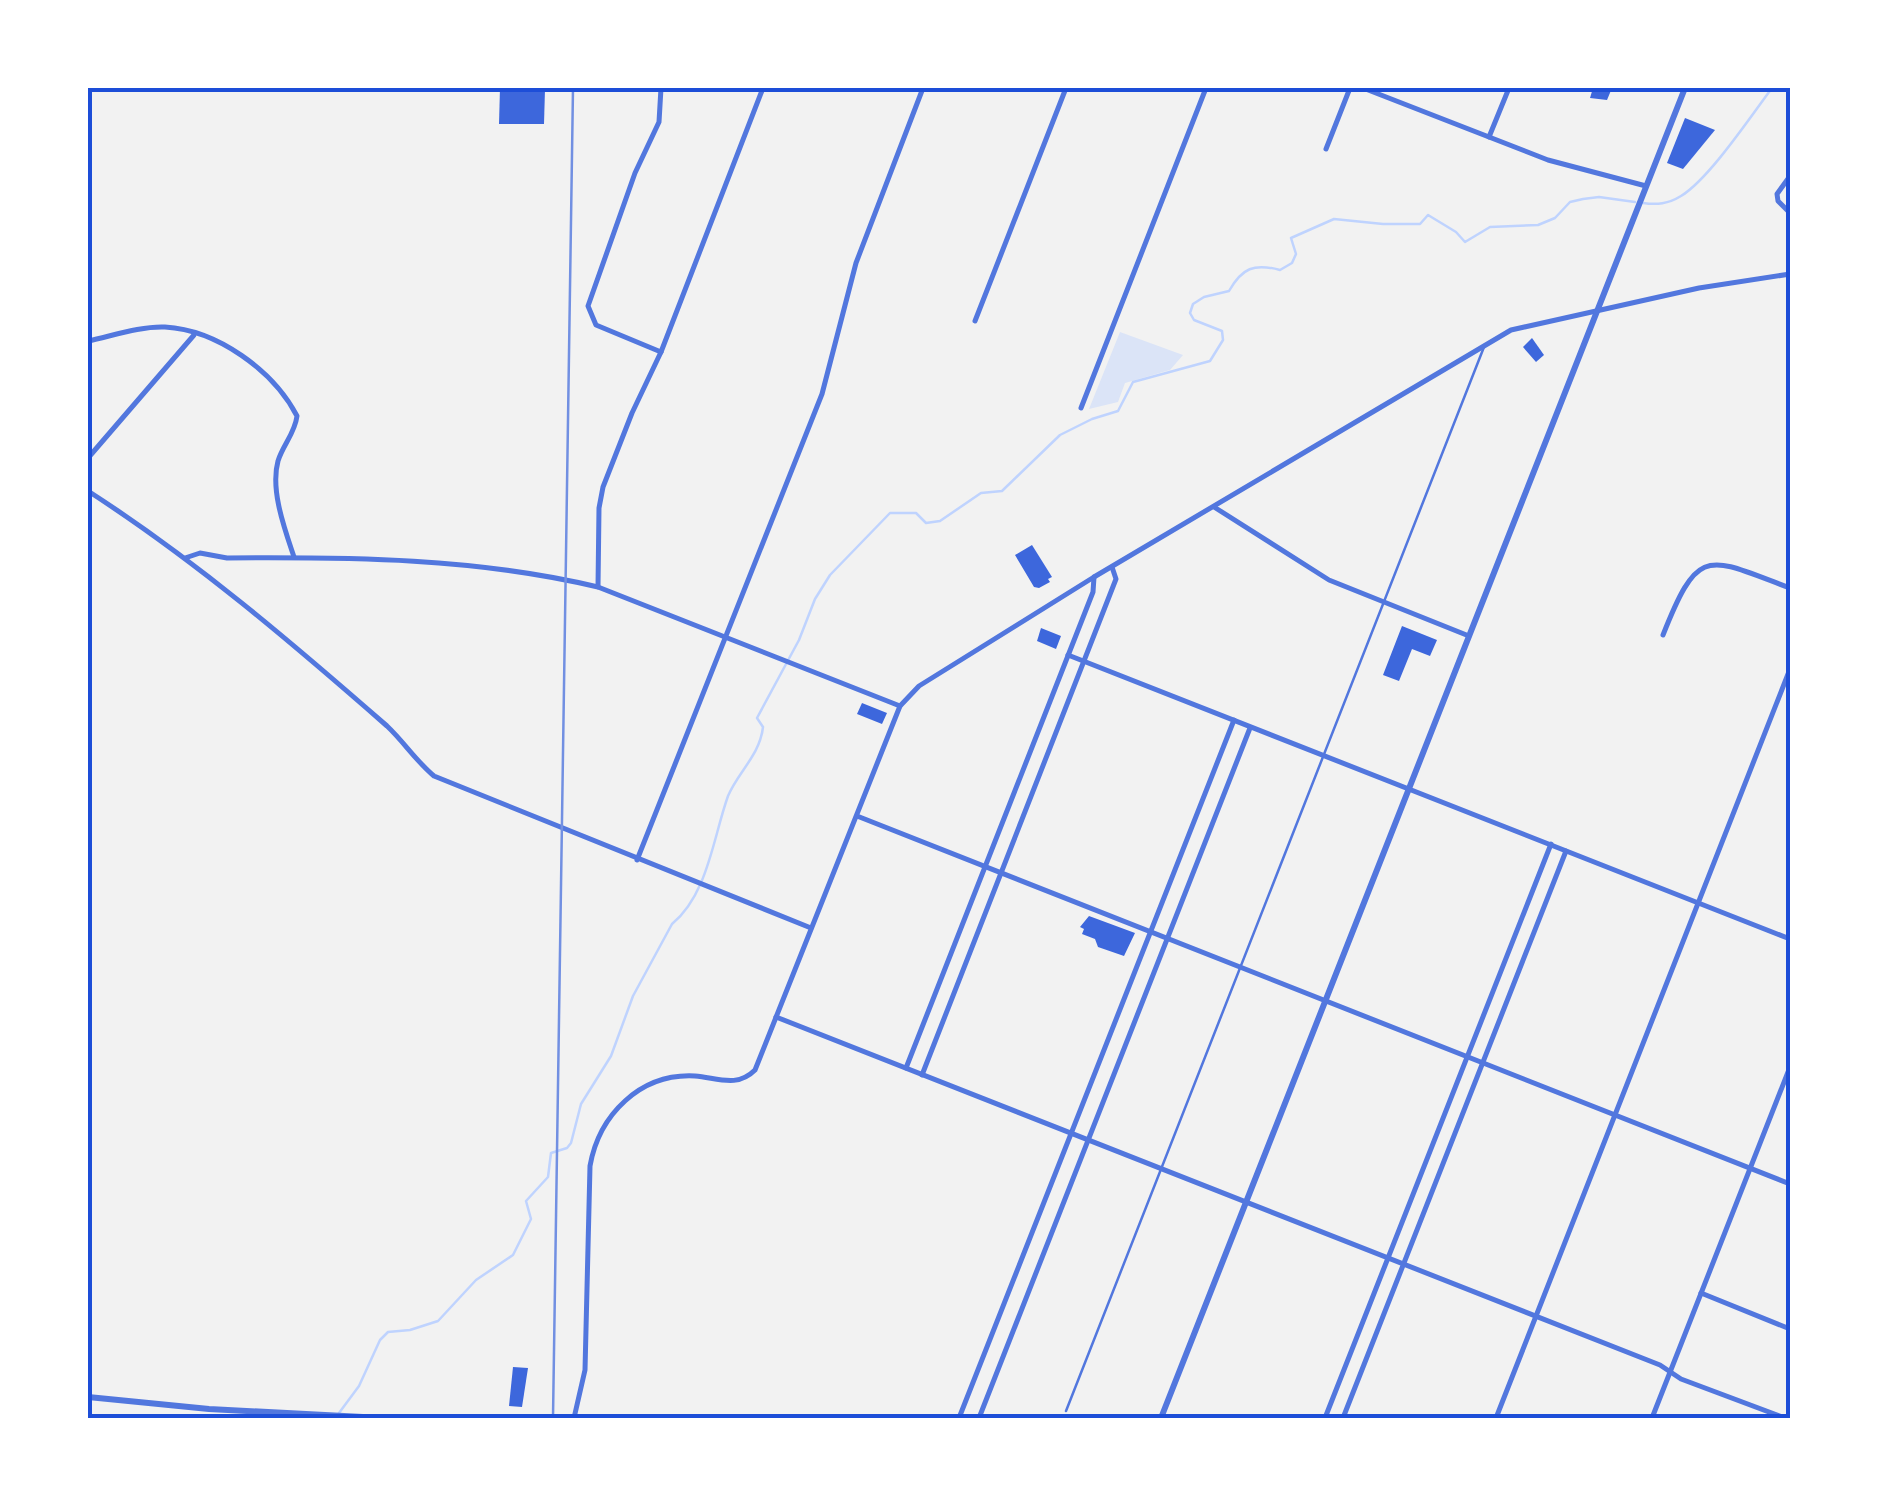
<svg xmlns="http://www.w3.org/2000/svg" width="1878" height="1506" font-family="'Open Sans',sans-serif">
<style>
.green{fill:#dbe4f7}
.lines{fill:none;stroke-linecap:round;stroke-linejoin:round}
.stream{stroke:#bfd3fe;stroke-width:2.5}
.building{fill:#3d67dc}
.service{stroke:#5277de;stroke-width:2.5}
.minor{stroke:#5277de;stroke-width:5}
.tertiary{stroke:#5277de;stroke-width:6}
.rail{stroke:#7290e2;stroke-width:2.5}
.neatline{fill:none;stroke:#1d4ed8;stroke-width:4}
</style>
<rect width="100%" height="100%" fill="#f2f2f2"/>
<!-- green -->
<polygon class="green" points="1120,332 1183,355 1170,370 1125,383 1118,402 1089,409"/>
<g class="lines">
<!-- stream -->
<g class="stream">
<path d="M1643,203C1657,205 1668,204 1681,196C1709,179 1751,116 1772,88"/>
<path d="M339,1413L359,1386L380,1340L388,1332L410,1330L438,1321L476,1280L513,1255L531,1219L526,1201L548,1177L551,1153L567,1148L571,1143L581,1104L611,1056L633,996L672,924C708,894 713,838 728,796C738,772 760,755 763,727L757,718L799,640L815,599L830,575L890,513H916L926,523L940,521L981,493L1002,491L1060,435L1092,419L1118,411L1133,382L1210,361L1223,340L1222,331L1194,320L1190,313L1193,304L1204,297L1229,291C1242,268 1254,263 1280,270L1292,263L1296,254L1291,238L1334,219L1383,224H1420L1428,215L1456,232L1465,242L1490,227L1538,225L1555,218L1570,202L1583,199L1599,197L1635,202"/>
</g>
</g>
<!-- building -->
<g class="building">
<polygon points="500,88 545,89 544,124 499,124"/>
<polygon points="1593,88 1612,88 1607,100 1590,98"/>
<polygon points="1685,118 1715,130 1683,169 1667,163"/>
<polygon points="1532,338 1544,355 1536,362 1523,347"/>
<polygon points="1032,545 1052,577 1048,579 1050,582 1039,588 1034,587 1015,555"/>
<polygon points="1402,626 1437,640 1430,656 1412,649 1399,681 1383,675"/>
<polygon points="1041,628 1061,636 1056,649 1037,641"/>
<polygon points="862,703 887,713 882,724 857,714"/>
<polygon points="1089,916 1135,933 1124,956 1098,947 1095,939 1082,934 1084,929 1080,927"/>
<polygon points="513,1367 528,1368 522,1407 509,1406"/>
</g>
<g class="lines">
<!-- service -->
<polyline class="service" points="1066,1411 1484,347"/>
<!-- minor -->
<g class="minor">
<polyline points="661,88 659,122 635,173 588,306 596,325 661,352"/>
<polyline points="1363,88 1548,160 1646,186"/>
<polyline points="1489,137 1509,88"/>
<polyline points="1326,149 1350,88"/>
<polyline points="1790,176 1777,194 1778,201 1790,213"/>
<polyline points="975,321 1066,88"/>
<path d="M88,341C112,336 140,326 165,327C217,330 273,370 297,416C295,433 283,445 278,461C270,490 285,530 294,557"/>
<polyline points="1081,408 1206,88"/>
<polyline points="88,458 194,335"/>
<path d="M88,491C195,560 291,642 387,726C404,742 416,761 434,776L811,928"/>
<polyline points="1214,507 1329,580 1469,636"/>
<path d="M185,558L200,553L227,558C351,557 477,558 598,587L900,706"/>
<polyline points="598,587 599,508 603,487 632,413 661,352 763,88"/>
<path d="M1663,635C1699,544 1707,557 1790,588"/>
<polyline points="1068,655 1790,939"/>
<polyline points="857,816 1790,1184"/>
<polyline points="637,860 822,394 856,263 923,88"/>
<polyline points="776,1017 1660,1365 1681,1379 1785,1418"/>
<polyline points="906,1068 1093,592 1094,577"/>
<polyline points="922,1075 1116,579 1112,567"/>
<polyline points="1701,1293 1790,1329"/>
<path d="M574,1418L585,1370L590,1166C599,1115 640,1073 695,1076C718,1078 737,1088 755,1070L900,706L919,686L1094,577L1511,330L1699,288L1790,274"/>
<polyline points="959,1418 1234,720"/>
<polyline points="979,1418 1250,728"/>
<polyline points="1325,1418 1551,844"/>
<polyline points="1343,1418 1566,851"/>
<polyline points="1496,1418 1790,669"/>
<polyline points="1652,1418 1790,1067"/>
</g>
<!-- tertiary -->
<g class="tertiary">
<polyline points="88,1397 209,1409 382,1418"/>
<polyline points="1161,1418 1685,88"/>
</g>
<!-- rail -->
<polyline class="rail" points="553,1418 573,88"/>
</g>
<!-- border -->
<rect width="1878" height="1506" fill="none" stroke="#ffffff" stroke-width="180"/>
<rect x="90" y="90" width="1698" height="1326" class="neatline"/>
</svg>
